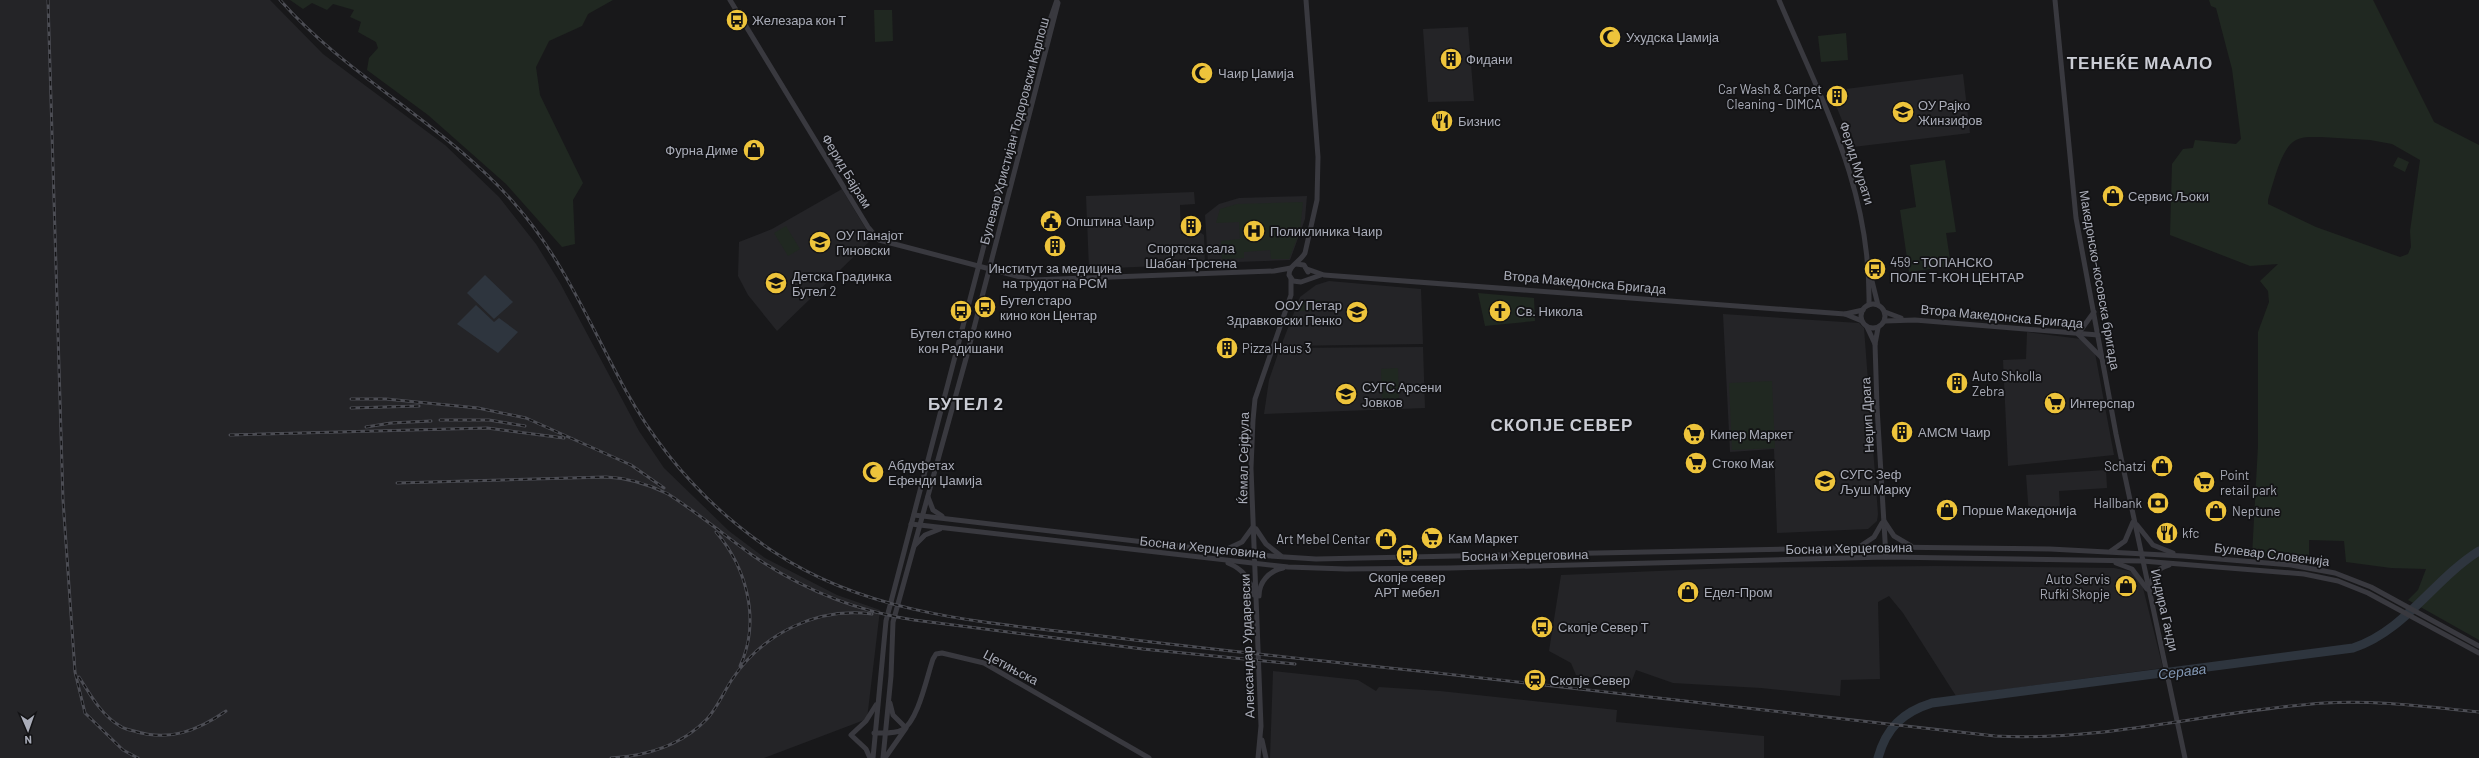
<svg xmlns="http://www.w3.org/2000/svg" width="2479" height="758" font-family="Barlow,sans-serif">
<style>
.built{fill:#242427}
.green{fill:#202821;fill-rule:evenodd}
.water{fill:#2e353e}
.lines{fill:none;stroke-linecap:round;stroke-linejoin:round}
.river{stroke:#2e353e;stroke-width:9}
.minor{stroke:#39393f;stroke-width:5}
.rail-casing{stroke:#4c4d54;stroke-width:3}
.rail{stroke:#131315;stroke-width:1.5;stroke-dasharray:4.5;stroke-linecap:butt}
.labels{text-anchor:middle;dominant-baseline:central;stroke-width:3.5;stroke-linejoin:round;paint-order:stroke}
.poi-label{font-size:13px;fill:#aaadb9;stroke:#131315;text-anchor:start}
.street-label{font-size:13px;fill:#aaadb9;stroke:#131315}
.water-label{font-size:14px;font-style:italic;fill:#8297b3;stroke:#131315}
.district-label{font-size:17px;font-weight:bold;letter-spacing:1px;fill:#cbcdd5;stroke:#131315}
</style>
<rect width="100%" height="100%" fill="#18181a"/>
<!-- built -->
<g class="built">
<polygon points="0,0 270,0 323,54 445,145 499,197 536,244 560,283 639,431 664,468 729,531 765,558 837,595 880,610 867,719 764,758 0,758"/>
<polygon points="1468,27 1474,101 1428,102 1423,29"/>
<polygon points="1963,74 1970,133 1853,147 1830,91"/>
<polygon points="842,189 872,239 777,331 748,295 738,276 739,242 772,229"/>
<polygon points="1194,192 1195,204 1180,205 1181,234 1201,233 1204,235 1205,264 1089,269 1086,196"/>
<polygon points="1307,196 1305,219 1290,260 1208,263 1205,215 1219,204 1239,198"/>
<polygon points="1329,281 1421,289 1423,344 1281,346 1300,297 1316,285"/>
<polygon points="1723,314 1859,323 1864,328 1878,514 1877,521 1868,529 1777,533 1774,449 1730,452"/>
<polygon points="2027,332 2081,339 2095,353 2114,455 2008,466 2003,360 2026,359"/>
<polygon points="1423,347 1425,408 1264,414 1269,380 1280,348"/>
<polygon points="2106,470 2107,488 2059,491 2060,511 2029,515 2026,475"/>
<polygon points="1935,566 2114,568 2129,571 2135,574 2142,584 2163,668 1956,696 1903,613 1889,596 1878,602 1880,679 1841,680 1840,696 1761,688 1673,683 1636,670 1631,683 1576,675 1571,663 1549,651 1561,575 1730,568"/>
<polygon points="1273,671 1358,680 1376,691 1379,687 1440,691 1617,710 1616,722 1764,736 1764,758 1270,758"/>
</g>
<!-- green -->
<g class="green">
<polygon points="290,0 613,0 588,14 582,26 549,41 536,67 540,95 583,183 573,200 575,244 562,247 506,184 428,115 367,70 369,58 378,48 376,42 358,32 361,22 350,17 354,10 333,4 327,10 312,3 303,9"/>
<path d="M2209,0H2373L2434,122L2479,145V640L2408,600L2418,590L2426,569L2391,568L2346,562L2344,541L2309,540V562L2252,556L2258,446V332L2269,302L2268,291L2260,281L2278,264L2250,266L2170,235L2172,164L2183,149L2193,148L2195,140L2236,144L2241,139L2232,69L2216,8L2211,6ZM2321,137L2370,140L2392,144L2420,160L2410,231L2411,247L2408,254L2400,257L2316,227L2268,204V200C2273,185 2281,147 2296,140C2303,136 2313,137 2321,137Z"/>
<polygon points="874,10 892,10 893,41 875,42"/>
<polygon points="1846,33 1848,60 1821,62 1818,36"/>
<polygon points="2398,157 2409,162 2405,172 2393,166"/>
<polygon points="1945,160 1956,232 1946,233 1951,266 1909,272 1900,210 1916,207 1910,165"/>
<polygon points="1303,202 1300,231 1289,259 1271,259 1270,250 1244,252 1244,258 1222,259 1221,241 1240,239 1239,222 1216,223 1220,209 1237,204"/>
<polygon points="786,226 800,249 788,256 774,233"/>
<polygon points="1478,293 1534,298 1535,321 1485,326"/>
<rect x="1300" y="300" width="20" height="11"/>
<polygon points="1398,368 1399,400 1382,400 1381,369"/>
<polygon points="1772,381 1775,448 1732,450 1729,383"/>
</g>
<!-- water -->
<g class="water">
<polygon points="485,275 513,302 494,319 467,293"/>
<polygon points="476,305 494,322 499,318 518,332 498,353 457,324"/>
</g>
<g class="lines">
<!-- river -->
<path class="river" d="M1878,758C1886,728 1903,712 1932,703L2353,648C2405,631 2434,579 2479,551"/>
<!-- minor -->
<g class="minor">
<polyline points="730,0 868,227 879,240 1032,280 1274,271 1291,268"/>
<path d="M1306,0L1318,157L1317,200L1305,253C1300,262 1289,265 1289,275L1293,281L1301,282L1321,275"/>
<path d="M1779,0C1823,104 1871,188 1869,305"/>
<polyline points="2055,0 2076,218 2116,434 2185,758"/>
<polyline points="1296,264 1304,265 1308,272"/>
<polyline points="1307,269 1324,275 1845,314 1862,321"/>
<polyline points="1871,277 1878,305"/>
<circle cx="1873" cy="316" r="12"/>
<polyline points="1885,312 1901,318"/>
<polyline points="1845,314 1863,310"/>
<polyline points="1885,321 1915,320 2098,335"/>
<polyline points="1867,327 1875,344"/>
<polyline points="1878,328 1875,344 1877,407 1886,557"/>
<polyline points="2078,334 2102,358"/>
<polyline points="2078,334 2094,312"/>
<polyline points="928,497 933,510 942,516"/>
<polyline points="914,515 1255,555 1316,559 1885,547 2050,549 2183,556 2291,565 2335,573 2371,587 2479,646"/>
<polyline points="1884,521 1894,536 1911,546"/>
<polyline points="911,524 1288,567 1346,569 1450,568 1886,557 2142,561 2304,574 2338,581 2368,593 2479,653"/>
<polyline points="2137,525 2153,545 2173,553"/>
<polyline points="1256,529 1266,544 1281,556"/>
<polyline points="915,545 925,535 940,529"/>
<polyline points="1859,547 1874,537 1882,523"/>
<polyline points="1225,550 1242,542 1253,527"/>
<polyline points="2111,551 2125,541 2133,522"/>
<path d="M1228,563C1243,569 1251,579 1254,595"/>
<polyline points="2116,563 2132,569 2147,589"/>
<path d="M2149,590C2151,578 2157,568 2169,565"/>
<path d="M1259,596C1259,582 1269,571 1283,568"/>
<path d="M874,733C883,733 895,734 902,730C918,722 927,676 933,659L936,654L942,653L984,663L1149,758"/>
<polyline points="1262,740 1266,758"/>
<polyline points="870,758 866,749 851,735 866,721 876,705"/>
<polyline points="873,758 886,621 1022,100 1057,0"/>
<polyline points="883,758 891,676 893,622 967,355 1058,3"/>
<polyline points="885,758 906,728 893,715 890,703"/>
<polyline points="1258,758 1261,726 1251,468 1253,420 1255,399 1291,295 1291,279"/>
</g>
<!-- rail casing -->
<g class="rail-casing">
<g id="rail">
<polyline points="48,0 63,500 75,672 85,713 123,750 138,758"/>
<path d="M280,0C349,78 445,124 514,203C563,258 591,327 626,391C662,456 712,511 774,552C873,618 995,623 1110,637C1216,650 1322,661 1428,672C1617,692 1806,716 1995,736C2106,742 2215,710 2325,703C2377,700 2428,707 2479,712"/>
<polyline points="351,399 386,399 478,408 526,418 631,465 664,488"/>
<polyline points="351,408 419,406"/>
<polyline points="440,420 489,420 525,426"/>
<polyline points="366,427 391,423 431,421"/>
<polyline points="230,435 487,428 564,438"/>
<path d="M397,483L606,477C629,478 648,484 668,494C698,513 724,535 752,555C800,588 856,611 914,620L1143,649L1295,664"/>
<path d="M716,532C747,568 761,621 740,666"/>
<path d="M79,677C90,694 101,715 120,726C124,729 130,730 134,731C169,742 197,731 226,711"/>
<path d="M611,758C646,756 682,745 707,719C718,707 724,691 733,678C764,633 817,607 872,614"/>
</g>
</g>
<!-- rail -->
<use href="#rail" class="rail"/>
</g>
<!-- icons -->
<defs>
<g id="bus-disc" transform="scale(1.15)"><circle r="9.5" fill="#eec43b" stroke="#131315"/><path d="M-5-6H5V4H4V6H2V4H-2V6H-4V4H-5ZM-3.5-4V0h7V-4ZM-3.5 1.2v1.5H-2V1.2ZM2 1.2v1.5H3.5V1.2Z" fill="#111"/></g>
<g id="mosque-disc" transform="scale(1.15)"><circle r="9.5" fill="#eec43b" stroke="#131315"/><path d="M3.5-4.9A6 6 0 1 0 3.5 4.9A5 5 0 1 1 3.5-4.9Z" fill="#111"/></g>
<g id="building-disc" transform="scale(1.15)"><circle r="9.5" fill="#eec43b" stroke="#131315"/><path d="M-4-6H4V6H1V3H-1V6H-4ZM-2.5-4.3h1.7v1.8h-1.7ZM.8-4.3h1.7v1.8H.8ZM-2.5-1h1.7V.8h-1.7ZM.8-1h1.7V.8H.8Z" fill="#111"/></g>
<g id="school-disc" transform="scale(1.15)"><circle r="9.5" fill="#eec43b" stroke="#131315"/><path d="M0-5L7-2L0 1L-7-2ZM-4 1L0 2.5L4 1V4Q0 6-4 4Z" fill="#111"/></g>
<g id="restaurant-disc" transform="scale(1.15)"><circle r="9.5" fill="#eec43b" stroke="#131315"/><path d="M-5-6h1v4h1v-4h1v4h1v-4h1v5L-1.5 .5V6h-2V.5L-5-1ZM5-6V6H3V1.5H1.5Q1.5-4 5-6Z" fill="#111"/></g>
<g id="shop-disc" transform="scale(1.15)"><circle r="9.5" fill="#eec43b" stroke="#131315"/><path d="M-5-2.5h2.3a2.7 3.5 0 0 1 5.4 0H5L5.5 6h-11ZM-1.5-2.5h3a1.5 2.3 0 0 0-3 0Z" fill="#111"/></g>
<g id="civic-disc" transform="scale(1.15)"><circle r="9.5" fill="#eec43b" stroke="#131315"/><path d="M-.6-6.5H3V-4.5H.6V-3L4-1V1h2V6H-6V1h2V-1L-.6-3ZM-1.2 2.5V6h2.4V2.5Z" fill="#111"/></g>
<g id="hospital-disc" transform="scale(1.15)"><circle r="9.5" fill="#eec43b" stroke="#131315"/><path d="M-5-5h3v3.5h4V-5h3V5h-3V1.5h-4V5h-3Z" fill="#111"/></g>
<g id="church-disc" transform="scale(1.15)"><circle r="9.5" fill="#eec43b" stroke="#131315"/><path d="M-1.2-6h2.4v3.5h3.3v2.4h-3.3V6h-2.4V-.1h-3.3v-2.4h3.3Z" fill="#111"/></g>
<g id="supermarket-disc" transform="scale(1.15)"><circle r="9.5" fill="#eec43b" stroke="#131315"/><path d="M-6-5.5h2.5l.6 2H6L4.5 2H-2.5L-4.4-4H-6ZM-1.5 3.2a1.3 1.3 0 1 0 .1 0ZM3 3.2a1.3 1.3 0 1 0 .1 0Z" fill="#111"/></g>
<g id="bank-disc" transform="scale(1.15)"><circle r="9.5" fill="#eec43b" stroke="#131315"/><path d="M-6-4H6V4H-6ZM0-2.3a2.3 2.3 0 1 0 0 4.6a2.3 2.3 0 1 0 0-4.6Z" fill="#111"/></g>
<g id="station-disc" transform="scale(1.15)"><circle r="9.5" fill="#eec43b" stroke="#131315"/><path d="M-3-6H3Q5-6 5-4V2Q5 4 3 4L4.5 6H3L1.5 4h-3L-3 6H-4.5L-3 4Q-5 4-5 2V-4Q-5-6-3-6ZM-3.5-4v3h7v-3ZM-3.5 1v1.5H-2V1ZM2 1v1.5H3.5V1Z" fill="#111"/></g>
</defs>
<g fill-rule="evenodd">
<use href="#bus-disc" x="737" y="20"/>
<use href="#mosque-disc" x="1610" y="37"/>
<use href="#building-disc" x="1451" y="59"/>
<use href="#mosque-disc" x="1202" y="73"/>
<use href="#building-disc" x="1837" y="96"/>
<use href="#school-disc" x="1903" y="112"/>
<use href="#restaurant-disc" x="1442" y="121"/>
<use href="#shop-disc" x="754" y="150"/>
<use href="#shop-disc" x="2113" y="196"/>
<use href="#civic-disc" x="1051" y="221"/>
<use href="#building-disc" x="1191" y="226"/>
<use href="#hospital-disc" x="1254" y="231"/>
<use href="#school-disc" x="820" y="242"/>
<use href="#building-disc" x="1055" y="246"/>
<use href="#bus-disc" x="1875" y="269"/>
<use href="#school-disc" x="776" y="283"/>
<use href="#bus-disc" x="985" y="307"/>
<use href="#bus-disc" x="961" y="311"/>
<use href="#church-disc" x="1500" y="311"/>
<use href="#school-disc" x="1357" y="312"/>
<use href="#building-disc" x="1227" y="348"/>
<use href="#building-disc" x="1957" y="383"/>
<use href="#school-disc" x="1346" y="394"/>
<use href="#supermarket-disc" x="2055" y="403"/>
<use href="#building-disc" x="1902" y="432"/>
<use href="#supermarket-disc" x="1694" y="434"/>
<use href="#supermarket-disc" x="1696" y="463"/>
<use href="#shop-disc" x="2162" y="466"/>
<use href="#mosque-disc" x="873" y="472"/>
<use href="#school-disc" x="1825" y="481"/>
<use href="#supermarket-disc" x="2204" y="482"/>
<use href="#bank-disc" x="2158" y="503"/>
<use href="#shop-disc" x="1947" y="510"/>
<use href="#shop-disc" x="2216" y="511"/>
<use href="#restaurant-disc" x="2167" y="533"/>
<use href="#supermarket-disc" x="1432" y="538"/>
<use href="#shop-disc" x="1386" y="539"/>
<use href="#bus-disc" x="1407" y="555"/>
<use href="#shop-disc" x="2126" y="586"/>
<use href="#shop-disc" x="1688" y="592"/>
<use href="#bus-disc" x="1542" y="627"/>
<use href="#station-disc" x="1535" y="680"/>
</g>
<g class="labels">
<!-- poi labels -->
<g class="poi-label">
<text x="752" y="20">Железара кон Т</text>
<text x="1626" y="37">Ухудска Џамија</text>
<text x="1466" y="59">Фидани</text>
<text x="1218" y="73">Чаир Џамија</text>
<text x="1822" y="89" text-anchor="end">Car Wash &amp; Carpet<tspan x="1822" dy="15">Cleaning - DIMCA</tspan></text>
<text x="1918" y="105">ОУ Рајко<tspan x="1918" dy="15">Жинзифов</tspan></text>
<text x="1458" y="121">Бизнис</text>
<text x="738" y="150" text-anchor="end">Фурна Диме</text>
<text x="2128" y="196">Сервис Љоки</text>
<text x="1066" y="221">Општина Чаир</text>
<text x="1270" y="231">Поликлиника Чаир</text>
<text x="836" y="235">ОУ Панајот<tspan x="836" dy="15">Гиновски</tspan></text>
<text x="1191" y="248" text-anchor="middle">Спортска сала<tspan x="1191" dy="15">Шабан Трстена</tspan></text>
<text x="1890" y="262">459 - ТОПАНСКО<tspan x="1890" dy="15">ПОЛЕ Т-КОН ЦЕНТАР</tspan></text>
<text x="1055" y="268" text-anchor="middle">Институт за медицина<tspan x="1055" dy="15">на трудот на РСМ</tspan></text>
<text x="792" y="276">Детска Градинка<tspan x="792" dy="15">Бутел 2</tspan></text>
<text x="1000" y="300">Бутел старо<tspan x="1000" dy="15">кино кон Центар</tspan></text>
<text x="1342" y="305" text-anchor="end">ООУ Петар<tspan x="1342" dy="15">Здравковски Пенко</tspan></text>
<text x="1516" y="311">Св. Никола</text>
<text x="961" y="333" text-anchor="middle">Бутел старо кино<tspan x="961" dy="15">кон Радишани</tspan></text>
<text x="1242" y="348">Pizza Haus 3</text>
<text x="1972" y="376">Auto Shkolla<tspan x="1972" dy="15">Zebra</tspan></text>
<text x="1362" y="387">СУГС Арсени<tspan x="1362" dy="15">Јовков</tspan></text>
<text x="2070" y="403">Интерспар</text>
<text x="1918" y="432">АМСМ Чаир</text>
<text x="1710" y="434">Кипер Маркет</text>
<text x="1712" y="463">Стоко Мак</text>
<text x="888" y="465">Абдуфетах<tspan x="888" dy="15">Ефенди Џамија</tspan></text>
<text x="2146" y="466" text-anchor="end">Schatzi</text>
<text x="1840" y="474">СУГС Зеф<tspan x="1840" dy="15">Љуш Марку</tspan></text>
<text x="2220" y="475">Point<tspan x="2220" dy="15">retail park</tspan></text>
<text x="2142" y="503" text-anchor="end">Hallbank</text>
<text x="1962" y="510">Порше Македонија</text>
<text x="2232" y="511">Neptune</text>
<text x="2182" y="533">kfc</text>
<text x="1448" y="538">Кам Маркет</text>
<text x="1370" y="539" text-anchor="end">Art Mebel Centar</text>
<text x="1407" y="577" text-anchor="middle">Скопје север<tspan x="1407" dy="15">АРТ мебел</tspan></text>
<text x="2110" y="579" text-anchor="end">Auto Servis<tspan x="2110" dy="15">Rufki Skopje</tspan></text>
<text x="1704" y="592">Едел-Пром</text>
<text x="1558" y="627">Скопје Север Т</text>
<text x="1550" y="680">Скопје Север</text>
</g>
<!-- street labels -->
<g class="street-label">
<text transform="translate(1014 131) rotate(-75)">Булевар Христијан Тодоровски Карпош</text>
<text transform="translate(1857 163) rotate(72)">Ферид Мурати</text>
<text transform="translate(847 171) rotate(59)">Ферид Бајрам</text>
<text transform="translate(2100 280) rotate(80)">Македонско-косовска бригада</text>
<text transform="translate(1585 282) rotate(5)">Втора Македонска Бригада</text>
<text transform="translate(2002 316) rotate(5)">Втора Македонска Бригада</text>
<text transform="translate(1867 415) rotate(-93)">Неџип Драга</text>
<text transform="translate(1243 458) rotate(-89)">Ќемал Сејфула</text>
<text transform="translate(1203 547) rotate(6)">Босна и Херцеговина</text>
<text transform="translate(1849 548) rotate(-1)">Босна и Херцеговина</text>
<text transform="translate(2272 554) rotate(7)">Булевар Словенија</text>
<text transform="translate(1525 555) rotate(-1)">Босна и Херцеговина</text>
<text transform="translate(2165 610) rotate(77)">Индира Ганди</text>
<text transform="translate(1247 646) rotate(-92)">Александар Урдаревски</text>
<text transform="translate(1011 667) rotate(28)">Цетињска</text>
</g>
<!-- water labels -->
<g class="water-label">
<text transform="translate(2182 671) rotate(-7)">Серава</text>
</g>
<!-- district labels -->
<g class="district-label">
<text x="2140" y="62">ТЕНЕЌЕ МААЛО</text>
<text x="966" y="403">БУТЕЛ 2</text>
<text x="1562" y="424">СКОПЈЕ СЕВЕР</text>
</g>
</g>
<!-- north arrow -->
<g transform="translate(28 730) rotate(178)" stroke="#131315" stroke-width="3" paint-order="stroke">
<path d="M0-3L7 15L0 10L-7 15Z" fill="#aaadb9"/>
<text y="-6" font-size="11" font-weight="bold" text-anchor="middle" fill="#aaadb9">N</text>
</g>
</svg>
